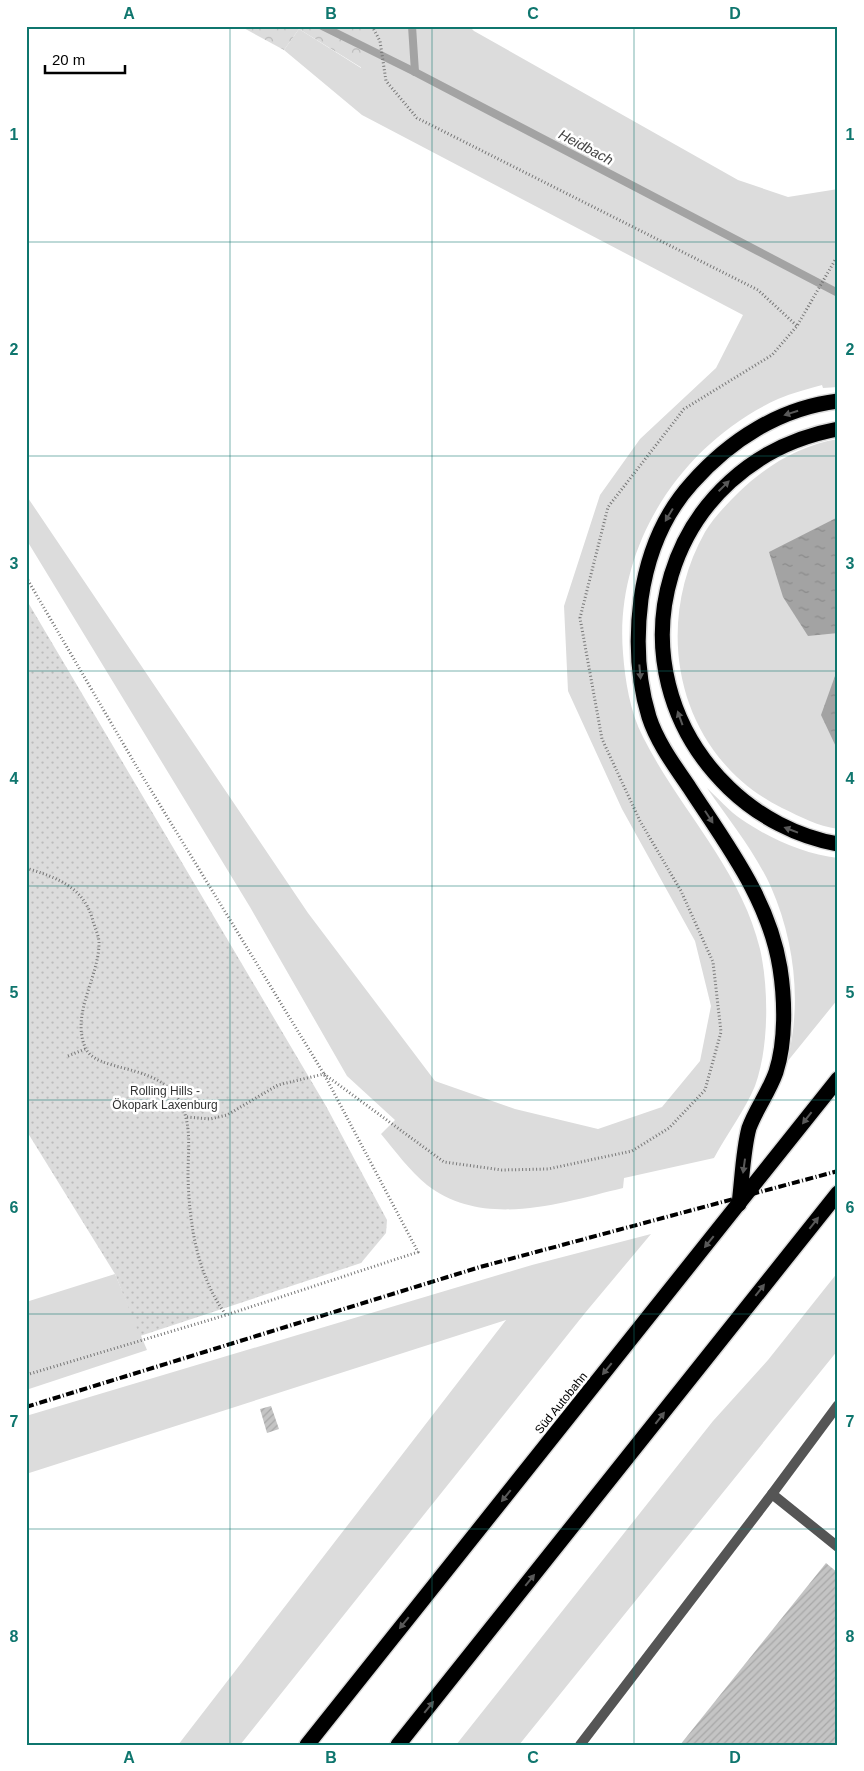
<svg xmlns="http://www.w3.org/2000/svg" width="864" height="1771" font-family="Helvetica,sans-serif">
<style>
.grass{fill:#dcdcdc}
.forest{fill:url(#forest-crowns)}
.park{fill:url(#park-dots)}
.water{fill:url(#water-ripples)}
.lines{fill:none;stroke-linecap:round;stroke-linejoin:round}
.stream{stroke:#a3a3a3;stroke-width:8}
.building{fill:url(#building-hatch)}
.motorway-casing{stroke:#dbdbdb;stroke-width:18}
.path{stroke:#777;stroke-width:3;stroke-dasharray:1 2.5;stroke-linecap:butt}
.service{stroke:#555;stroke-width:10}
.motorway{stroke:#000;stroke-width:15}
.rail{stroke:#000;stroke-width:4;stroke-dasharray:8 2.5 1 2.5;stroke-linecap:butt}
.oneway{fill:#595959}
.grid{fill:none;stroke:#0f766e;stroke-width:1;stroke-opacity:0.55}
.labels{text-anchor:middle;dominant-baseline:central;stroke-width:5;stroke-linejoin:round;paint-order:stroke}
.park-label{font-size:12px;fill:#333;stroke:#fff}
.street-label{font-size:12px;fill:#000;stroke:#fff}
.water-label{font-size:14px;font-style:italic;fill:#444;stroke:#fff}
.neatline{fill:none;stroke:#0f766e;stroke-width:2}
.grid-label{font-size:16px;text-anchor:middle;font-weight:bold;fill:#0f766e}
</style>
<defs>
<pattern id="forest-crowns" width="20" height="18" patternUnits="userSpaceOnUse" patternTransform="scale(1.25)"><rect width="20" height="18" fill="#dcdcdc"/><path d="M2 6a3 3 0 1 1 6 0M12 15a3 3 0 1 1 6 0" fill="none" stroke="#bbb"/></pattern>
<pattern id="park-dots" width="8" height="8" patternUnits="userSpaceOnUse" patternTransform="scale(1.25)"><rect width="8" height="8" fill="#dcdcdc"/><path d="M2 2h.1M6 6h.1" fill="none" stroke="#bbb" stroke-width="1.8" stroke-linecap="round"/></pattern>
<pattern id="water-ripples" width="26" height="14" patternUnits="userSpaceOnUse" patternTransform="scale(1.25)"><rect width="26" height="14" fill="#a3a3a3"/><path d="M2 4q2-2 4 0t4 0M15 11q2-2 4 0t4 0" fill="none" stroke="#8b8b8b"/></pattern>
<pattern id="building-hatch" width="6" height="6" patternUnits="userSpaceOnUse" patternTransform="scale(1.25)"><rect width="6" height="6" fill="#c4c4c4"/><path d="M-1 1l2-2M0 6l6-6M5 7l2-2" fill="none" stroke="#a7a7a7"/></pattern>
</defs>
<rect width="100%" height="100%" fill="#fff"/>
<!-- grass -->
<g class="grass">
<path d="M361,26H469L474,31L738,180L788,197L838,189V387L823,388L822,385C808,389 792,393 778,399C682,443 614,545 623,653C625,680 630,712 643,737C679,809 741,869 760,949C769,989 769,1048 755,1086C745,1110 727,1134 714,1158L624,1178L623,1188C561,1203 484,1229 427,1185C409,1170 396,1152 381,1134L395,1120L347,1076L250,907L26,539V495L308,913L435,1081L515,1109L598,1129L662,1107L700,1061L711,1006L695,941L622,809L568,691L564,606L600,495L640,439L716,368L743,315L362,115L284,50L299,29L361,68Z"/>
<path d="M838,439V829C817,826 801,817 782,808C679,757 650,630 705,532C714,517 727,504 739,492C766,466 800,445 838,439Z"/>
<path d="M707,788C718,798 729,811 741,819C770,839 804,854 838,858V999L787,1062C802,1004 795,942 771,887C755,852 729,820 707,788Z"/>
<polygon points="651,1234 585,1313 240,1745 178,1745 506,1320 26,1474 26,1416 532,1265"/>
<polygon points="838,1272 838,1350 519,1745 456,1745 713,1421 768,1360"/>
<polygon points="115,1274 147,1350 26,1390 26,1302"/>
</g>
<!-- forest -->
<polygon class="forest" points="240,26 361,26 362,68 299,29 284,50"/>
<!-- park -->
<polygon class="park" points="26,599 326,1106 387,1220 386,1233 361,1263 140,1336 115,1274 26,1130"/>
<!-- water -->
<g class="water">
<polygon points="838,517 838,633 808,636 783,597 769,552"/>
<polygon points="838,675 838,751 821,715 835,676"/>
</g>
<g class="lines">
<!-- stream -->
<g class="stream">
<polyline points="322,26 415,72 838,293"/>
<polyline points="412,26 415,72"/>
</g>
</g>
<!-- building -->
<g class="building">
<polygon points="271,1406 279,1429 267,1433 260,1409"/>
<polygon points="826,1563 838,1573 838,1745 680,1745"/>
</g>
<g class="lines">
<!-- motorway casing -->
<g class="motorway-casing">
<g id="motorway">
<path d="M838,429C665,461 603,666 729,788C758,816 797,837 838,844"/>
<path d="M739,1204C742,1181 743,1150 749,1128C756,1109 769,1092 776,1072C786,1041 785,1000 780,968C769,899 726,844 689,787C674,765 657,742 649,717C637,678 636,638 641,599C647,557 663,515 692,483C730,440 780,408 838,401"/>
<polyline points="307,1745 838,1079"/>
<polyline points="398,1745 838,1193"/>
</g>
</g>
<!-- path -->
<g class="path">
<polyline points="372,26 380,41 386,81 417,118 758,290 797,326"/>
<polyline points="26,577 138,769 324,1074 418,1252 226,1315 26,1375"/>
<path d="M26,868C58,878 84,887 93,921C95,928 99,936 99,943C99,977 71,1013 85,1047C95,1074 160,1061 181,1104C192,1126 188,1152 188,1175C189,1224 197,1275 226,1315"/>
<polyline points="68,1056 85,1049"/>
<polyline points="187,1117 210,1119 227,1115 278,1085 324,1074 444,1162 502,1170 548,1169 632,1151 669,1128 705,1090 721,1032 713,962 681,891 640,821 602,739 580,618 608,507 684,409 772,355 797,326 838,255"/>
</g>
<!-- service -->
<g class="service">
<polyline points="838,1405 772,1494 838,1547"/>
<polyline points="580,1745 772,1494"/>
</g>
<!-- motorway -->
<use href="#motorway" class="motorway"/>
<!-- rail -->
<polyline class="rail" points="26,1407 480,1267 838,1171"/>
</g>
<!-- one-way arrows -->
<defs><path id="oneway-solid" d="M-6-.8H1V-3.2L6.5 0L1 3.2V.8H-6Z" transform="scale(1.25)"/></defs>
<g class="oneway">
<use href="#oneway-solid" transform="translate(791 413) rotate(162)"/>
<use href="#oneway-solid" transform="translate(724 486) rotate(-44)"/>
<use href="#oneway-solid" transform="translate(669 515) rotate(121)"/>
<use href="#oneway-solid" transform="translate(640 672) rotate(85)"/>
<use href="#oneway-solid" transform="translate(680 718) rotate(-110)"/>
<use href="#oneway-solid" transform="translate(709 817) rotate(57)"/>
<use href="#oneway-solid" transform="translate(791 830) rotate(-159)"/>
<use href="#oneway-solid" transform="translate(807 1118) rotate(128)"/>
<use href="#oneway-solid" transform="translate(744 1166) rotate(98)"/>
<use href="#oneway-solid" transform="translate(814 1223) rotate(-52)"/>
<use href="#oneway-solid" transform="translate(709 1242) rotate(129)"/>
<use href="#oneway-solid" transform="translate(760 1290) rotate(-52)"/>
<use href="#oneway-solid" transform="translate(607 1369) rotate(129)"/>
<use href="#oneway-solid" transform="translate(660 1418) rotate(-52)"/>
<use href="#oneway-solid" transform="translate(506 1496) rotate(129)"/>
<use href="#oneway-solid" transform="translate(530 1580) rotate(-51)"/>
<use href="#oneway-solid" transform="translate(404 1623) rotate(129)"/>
<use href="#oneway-solid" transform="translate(429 1707) rotate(-51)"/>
</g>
<!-- grid -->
<path class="grid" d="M230,26V1745M432,26V1745M634,26V1745M26,242H838M26,456H838M26,671H838M26,886H838M26,1100H838M26,1314H838M26,1529H838"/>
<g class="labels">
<!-- park labels -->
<g class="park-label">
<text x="165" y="1091">Rolling Hills -<tspan x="165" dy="14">Ökopark Laxenburg</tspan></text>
</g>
<!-- street labels -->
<g class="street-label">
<text transform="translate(561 1403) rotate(-51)">Süd Autobahn</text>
</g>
<!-- water labels -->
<g class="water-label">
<text transform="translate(586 147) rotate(28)">Heidbach</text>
</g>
</g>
<!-- border -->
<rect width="864" height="1771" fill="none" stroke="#ffffff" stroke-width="55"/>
<!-- scale -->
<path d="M45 65v8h80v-8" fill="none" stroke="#000000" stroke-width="2.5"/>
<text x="52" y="65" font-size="15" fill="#000000" stroke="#ffffff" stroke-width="4" paint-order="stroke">20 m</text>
<rect x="28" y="28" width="808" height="1716" class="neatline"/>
<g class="grid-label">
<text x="129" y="19">A</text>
<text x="331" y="19">B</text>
<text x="533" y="19">C</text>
<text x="735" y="19">D</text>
<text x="14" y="140">1</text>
<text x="850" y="140">1</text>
<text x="14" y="355">2</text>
<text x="850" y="355">2</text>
<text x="14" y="569">3</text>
<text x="850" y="569">3</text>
<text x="14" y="784">4</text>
<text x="850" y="784">4</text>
<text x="14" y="998">5</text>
<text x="850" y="998">5</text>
<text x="14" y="1213">6</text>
<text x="850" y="1213">6</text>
<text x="14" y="1427">7</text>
<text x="850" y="1427">7</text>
<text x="14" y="1642">8</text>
<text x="850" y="1642">8</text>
<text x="129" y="1763">A</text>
<text x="331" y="1763">B</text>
<text x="533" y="1763">C</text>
<text x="735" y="1763">D</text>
</g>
</svg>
